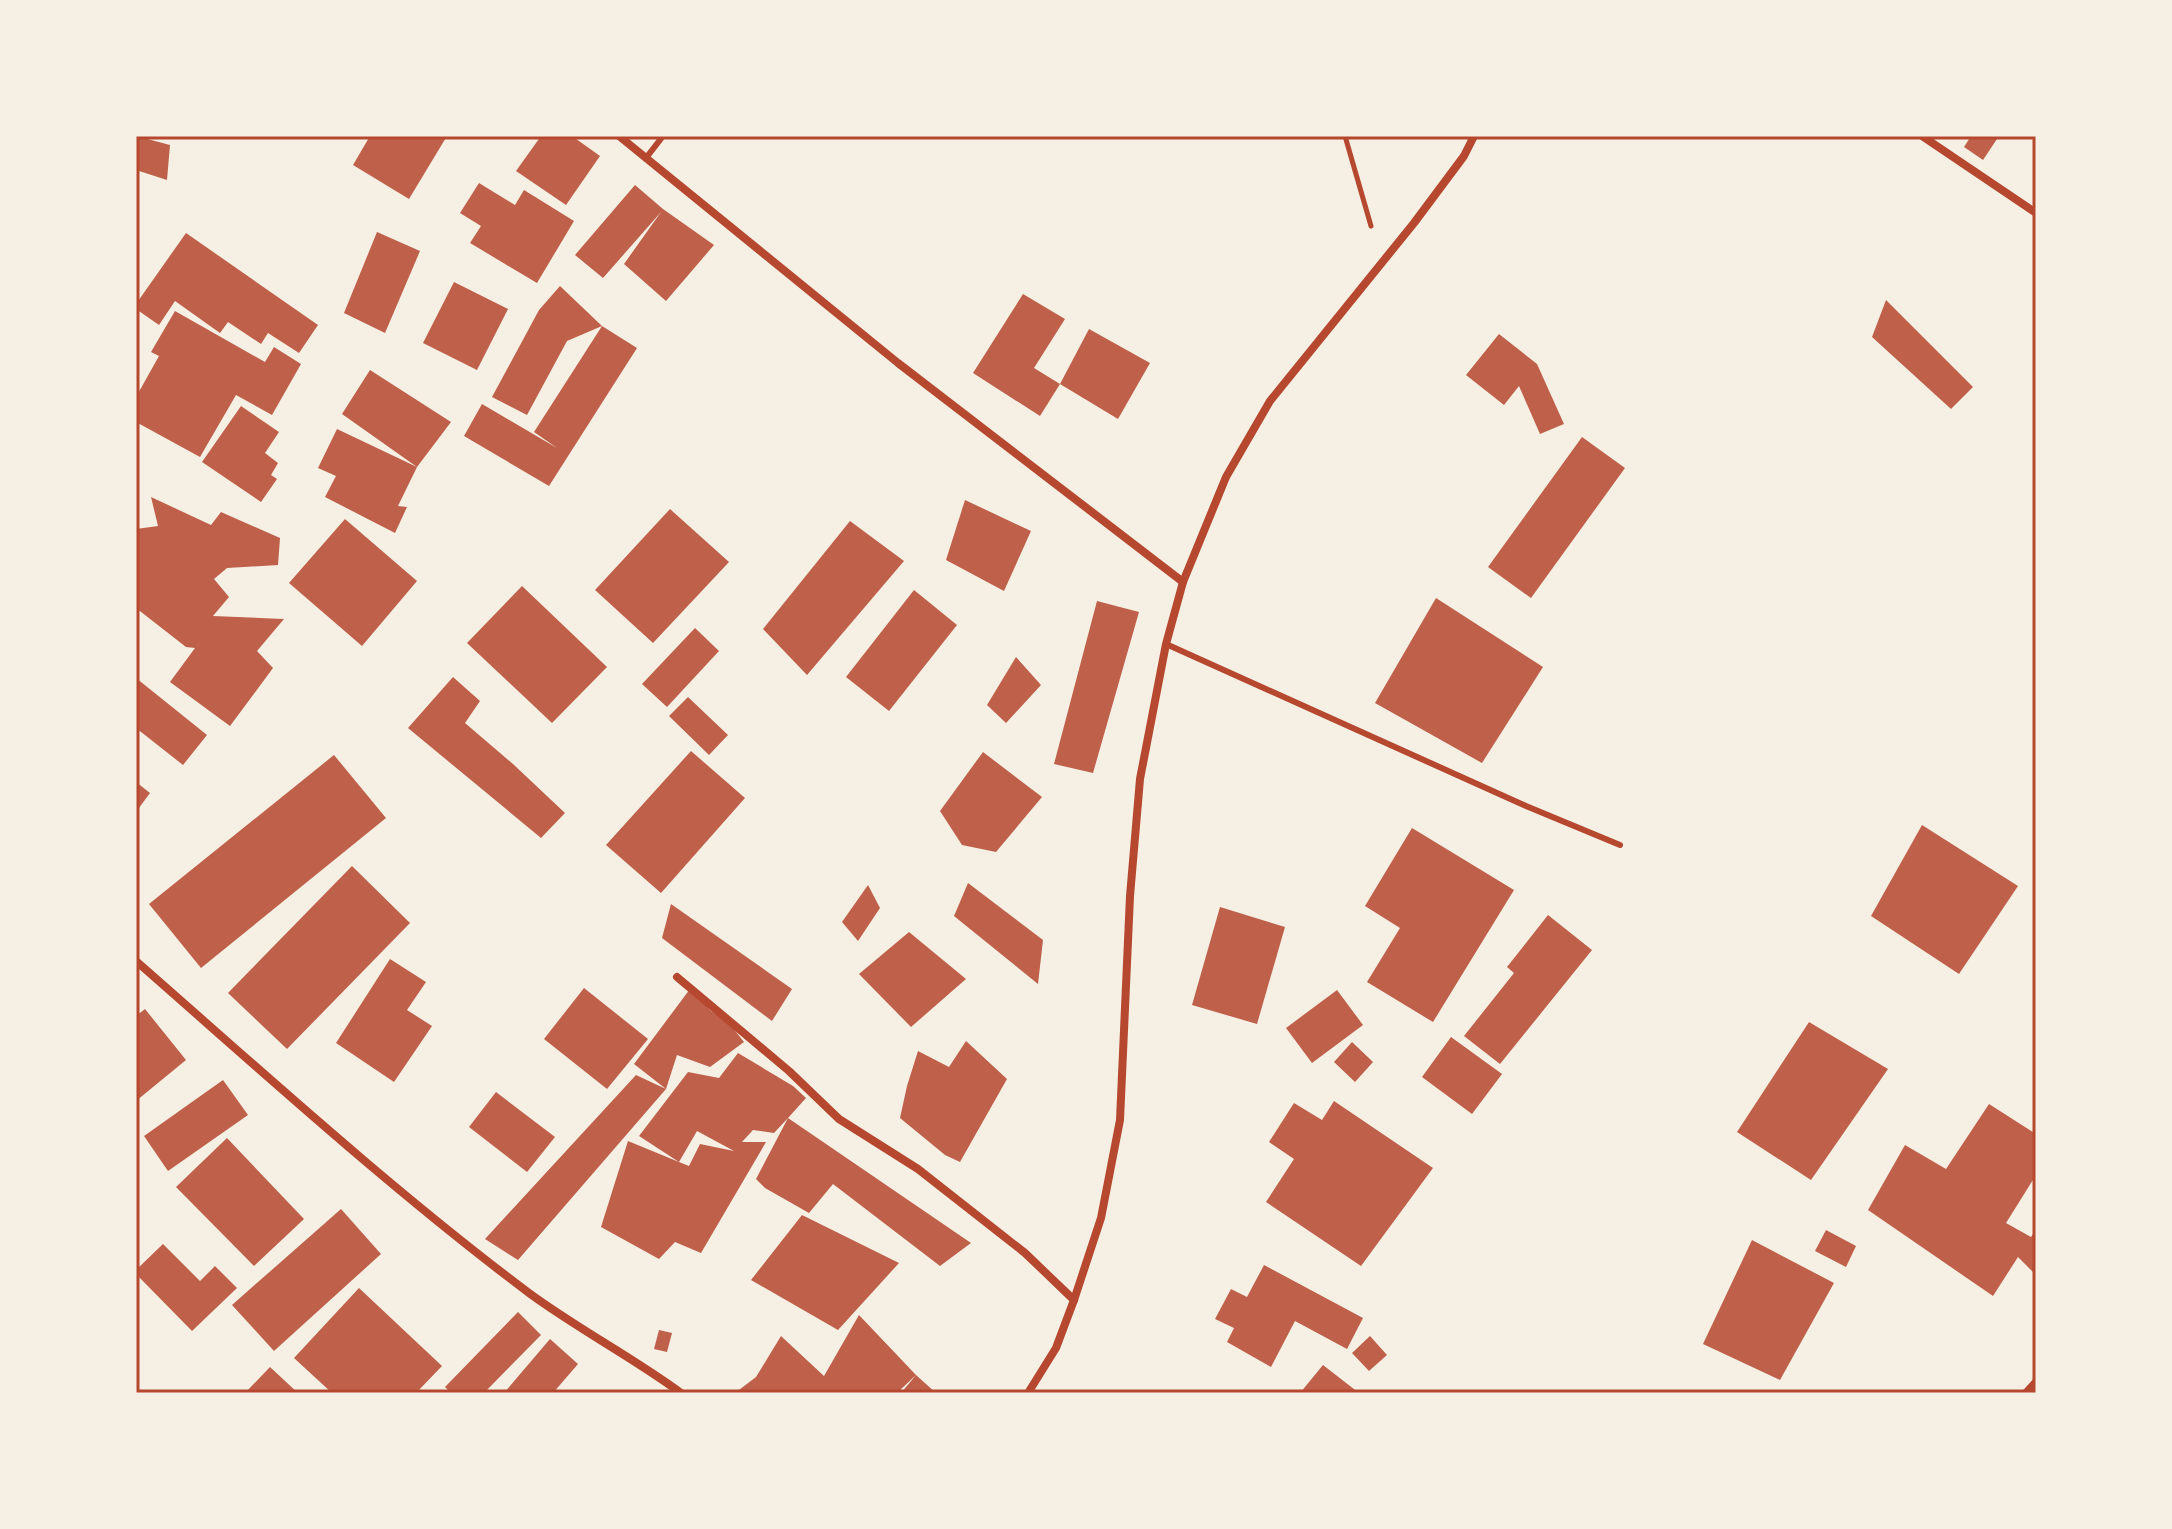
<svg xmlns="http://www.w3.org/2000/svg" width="2172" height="1529" font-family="'Titillium Web',sans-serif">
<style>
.building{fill:#bf614a;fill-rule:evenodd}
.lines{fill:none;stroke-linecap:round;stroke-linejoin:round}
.path{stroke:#b5482f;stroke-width:5}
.service{stroke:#b5482f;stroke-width:6}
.minor{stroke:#b5482f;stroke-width:8}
.neatline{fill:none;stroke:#b5482f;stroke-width:3}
</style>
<rect width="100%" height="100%" fill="#f6efe4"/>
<!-- building -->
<g class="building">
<polygon points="136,136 170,145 167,180 136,170"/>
<polygon points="370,136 447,136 409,199 353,165"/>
<polygon points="541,136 572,136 600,156 566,205 516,171"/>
<polygon points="1971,136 1999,136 1983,160 1964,147"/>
<polygon points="479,183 515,205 524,190 574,221 537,283 470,243 481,226 460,213"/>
<polygon points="635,185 663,209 714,245 666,301 624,264 661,212 603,278 575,255"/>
<polygon points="377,232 420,251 385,333 344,313"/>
<polygon points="186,233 318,325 299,353 268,333 261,344 228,322 220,333 175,301 159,325 136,309 136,304"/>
<polygon points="454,282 508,309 477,370 423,343"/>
<polygon points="560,286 602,326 637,348 549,486 464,436 482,404 557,448 534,432 602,326 567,341 527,415 492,397 539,310"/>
<polygon points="1023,294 1065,319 1034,368 1060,384 1040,416 973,373"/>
<polygon points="1886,300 1973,387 1951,409 1872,337"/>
<polygon points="175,311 265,362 274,347 301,364 272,415 236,395 200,457 136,422 136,397 159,356 151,352"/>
<polygon points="1089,329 1150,363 1118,419 1060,384"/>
<polygon points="1499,334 1537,364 1564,424 1540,434 1519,386 1504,405 1466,375"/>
<polygon points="370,370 451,422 417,467 398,506 407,507 395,533 325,497 336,476 318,468 337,429 417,467 342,414"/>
<polygon points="241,406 279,432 265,453 278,463 271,475 277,479 261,502 202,462"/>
<polygon points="1582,437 1625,468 1531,598 1488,567"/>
<polygon points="151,497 211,525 221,512 280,538 278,565 227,568 214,579 229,597 213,616 284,619 257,651 273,668 230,726 170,682 195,648 186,647 136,608 136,529 158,526"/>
<polygon points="965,500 1031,531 1004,591 946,560"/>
<polygon points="670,509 729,562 653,643 595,590"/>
<polygon points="345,519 417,581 362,646 289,583"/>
<polygon points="850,521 904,561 807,675 763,629"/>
<polygon points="522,586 607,667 552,723 467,643"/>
<polygon points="914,590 957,625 889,711 846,677"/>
<polygon points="1436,598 1543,667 1482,763 1375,703"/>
<polygon points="1097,601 1139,612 1093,773 1054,764"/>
<polygon points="695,628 719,651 667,707 642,684"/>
<polygon points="1016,657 1041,685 1006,723 987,705"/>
<polygon points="453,677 480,701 465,723 513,764 565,813 541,838 408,728"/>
<polygon points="136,678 207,735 183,765 136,728"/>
<polygon points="688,697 728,735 709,755 669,716"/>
<polygon points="691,751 745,798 661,893 606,845"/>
<polygon points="983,752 1042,797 996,852 962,845 940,811"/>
<polygon points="334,755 386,818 201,968 149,904"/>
<polygon points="136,782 150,793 136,812"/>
<polygon points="1922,825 2018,886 1959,974 1871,916"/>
<polygon points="1412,828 1514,890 1433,1022 1367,982 1400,928 1365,906"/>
<polygon points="352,866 410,923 287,1049 228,993"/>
<polygon points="968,883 1043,940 1038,984 954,916"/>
<polygon points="868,885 880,908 858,941 842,922"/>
<polygon points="671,904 792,989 772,1021 662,938"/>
<polygon points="1220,907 1285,927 1257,1024 1192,1005"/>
<polygon points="1548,915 1592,950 1500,1064 1464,1036 1514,973 1507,967"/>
<polygon points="909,932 966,979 911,1027 859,974"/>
<polygon points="390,959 426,982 407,1010 432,1026 394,1082 336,1043"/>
<polygon points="584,988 648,1039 607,1089 544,1039"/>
<polygon points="690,989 711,1011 729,1023 744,1042 710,1067 677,1055 666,1089 518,1260 485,1239 636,1075 666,1089 634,1064"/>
<polygon points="1337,990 1363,1025 1312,1063 1286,1028"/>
<polygon points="145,1009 186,1060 136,1101 136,1016"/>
<polygon points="1809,1022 1888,1069 1811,1180 1737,1132"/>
<polygon points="1451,1037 1502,1074 1472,1114 1422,1077"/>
<polygon points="966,1041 1007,1079 960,1162 945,1155 900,1118 907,1086 918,1051 949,1067"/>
<polygon points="1352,1042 1373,1062 1355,1082 1334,1062"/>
<path d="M738,1053L793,1086L806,1098L788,1118L971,1243L940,1266L833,1184L809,1213L765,1188L756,1179L788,1118L774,1133L753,1130L742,1142H766L701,1253L675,1242L659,1259L601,1227L628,1141L679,1162L639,1136L688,1072L719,1078ZM697,1131L734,1151L700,1144L689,1166L679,1162Z"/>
<polygon points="223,1080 248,1115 168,1171 144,1136"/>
<polygon points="496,1092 555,1137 527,1172 469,1127"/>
<polygon points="1334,1101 1433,1168 1361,1266 1266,1202 1294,1159 1269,1142 1294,1103 1322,1120"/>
<polygon points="1989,1104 2036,1134 2036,1175 2006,1223 2031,1237 2036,1230 2036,1275 2018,1257 1993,1296 1868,1210 1905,1145 1946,1169"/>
<polygon points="227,1138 304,1219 254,1266 176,1187"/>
<polygon points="341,1209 381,1254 274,1351 232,1305"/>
<polygon points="802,1215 899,1263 838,1330 751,1280"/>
<polygon points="1826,1230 1856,1246 1846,1267 1815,1251"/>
<polygon points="1752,1240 1834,1283 1780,1380 1703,1344"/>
<polygon points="163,1244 200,1281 215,1266 237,1288 192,1331 136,1274 136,1270"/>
<polygon points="1264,1265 1363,1318 1347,1349 1295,1321 1271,1367 1227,1342 1234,1328 1215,1319 1231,1289 1247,1297"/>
<polygon points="359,1288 442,1366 416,1393 332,1393 294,1358"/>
<polygon points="518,1312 541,1335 484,1393 451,1393 445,1387"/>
<polygon points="859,1315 916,1375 936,1393 901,1393 916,1375 897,1393 735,1393 756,1377 781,1336 824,1376"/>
<polygon points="659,1330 672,1333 667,1352 654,1349"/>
<polygon points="1370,1336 1387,1355 1369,1371 1352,1353"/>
<polygon points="550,1339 578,1364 553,1393 504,1393"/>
<polygon points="1323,1365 1359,1393 1300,1393"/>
<polygon points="270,1367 298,1393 245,1393"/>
</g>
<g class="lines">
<!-- path -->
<polyline class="path" points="1345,136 1371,226"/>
<!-- service -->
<g class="service">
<polyline points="646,158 663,136"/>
<polyline points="1166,644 1526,806 1620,845"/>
</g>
<!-- minor -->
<g class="minor">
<polyline points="619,136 898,363 1183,582"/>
<polyline points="1922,136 2036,213"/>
<path d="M136,961C265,1074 392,1190 529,1293C578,1329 632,1357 681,1393"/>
<polyline points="677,977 789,1071 839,1119 918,1169 1025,1253 1074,1300"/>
<polyline points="1028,1393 1056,1348 1074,1300 1101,1218 1120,1120 1130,896 1140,779 1166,644 1183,582 1226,477 1270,401 1414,223 1464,156 1474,136"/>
<polyline points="2026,1393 2036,1382"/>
</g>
</g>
<!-- border -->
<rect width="2172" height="1529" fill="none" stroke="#f6efe4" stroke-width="276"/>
<rect x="138" y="138" width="1896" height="1253" class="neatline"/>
</svg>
